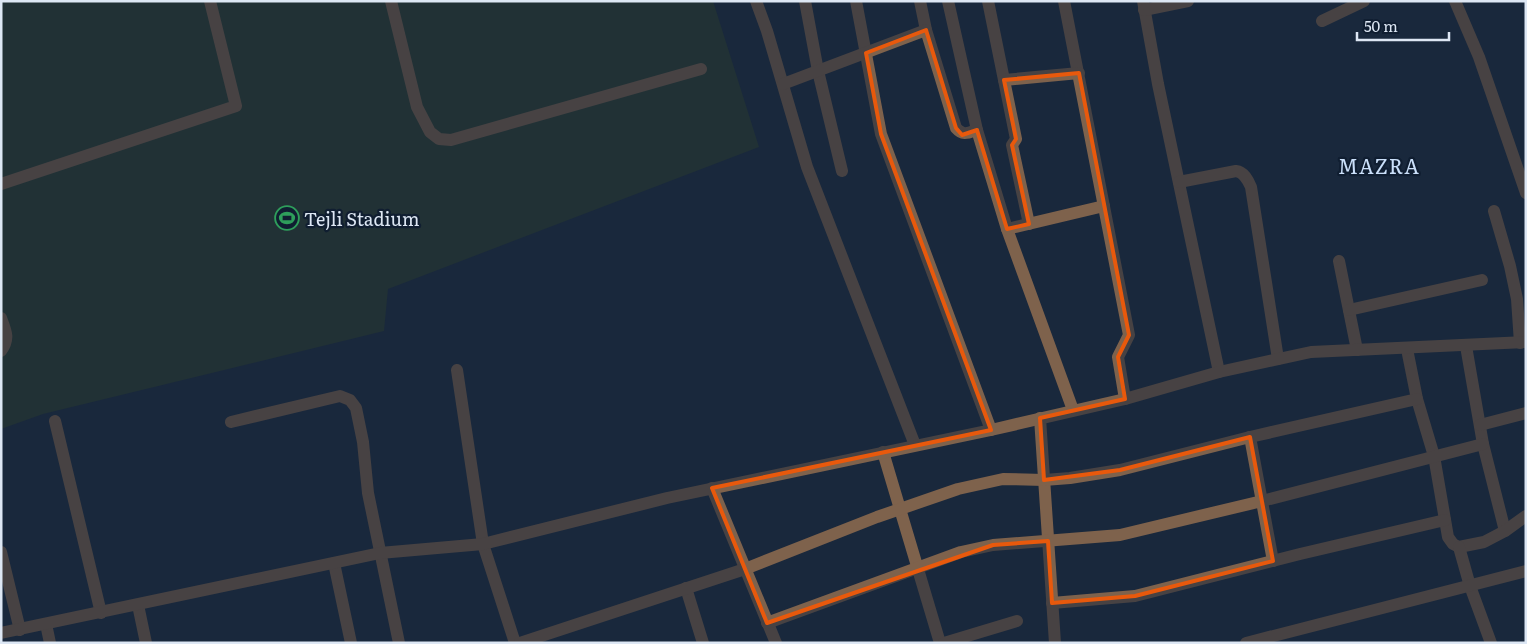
<svg xmlns="http://www.w3.org/2000/svg" width="1527" height="644" font-family="Literata,serif">
<style>
.green{fill:#2a3c2e}
.lines{fill:none;stroke-linecap:round;stroke-linejoin:round}
.minor{stroke:#7e624c;stroke-width:12}
.marked{fill:none;stroke:#e8590c;stroke-width:4;stroke-linejoin:round}
.labels{text-anchor:middle;dominant-baseline:central;stroke-width:4.5;stroke-linejoin:round;paint-order:stroke}
.poi-label{font-size:18px;fill:#dde7f4;stroke:#101e31;text-anchor:start}
.quarter-label{font-size:20px;letter-spacing:1px;fill:#cbe0fa;stroke:#101e31}
</style>
<rect width="100%" height="100%" fill="#19283c"/>
<!-- green -->
<polygon class="green" points="1,1 713,1 759,147 388,289 384,331 43,414 1,429"/>
<g class="lines">
<!-- minor -->
<g class="minor">
<polyline points="391,1 417,107 430,132 439,139 451,140 701,69"/>
<polyline points="756,1 767,31 807,167 915,445"/>
<polyline points="805,1 818,71 842,171"/>
<polyline points="856,1 881,134 991,430"/>
<path d="M920,1L926,30L956,128C963,136 968,133 977,130"/>
<polyline points="948,1 977,130 1007,229 1073,410"/>
<polyline points="988,1 1016,139 1012,145 1029,224"/>
<polyline points="1064,1 1129,335 1118,357 1125,399"/>
<polyline points="1143,1 1158,84 1219,372"/>
<polyline points="1455,1 1479,57 1526,193"/>
<polyline points="1144,10 1188,1"/>
<polyline points="1322,21 1364,1"/>
<polyline points="1004,80 1079,73"/>
<polyline points="783,84 926,30"/>
<path d="M1179,182L1236,171C1244,172 1248,180 1251,187L1278,359"/>
<polyline points="1,184 236,106 210,1"/>
<polyline points="1494,211 1510,266 1517,299 1520,343"/>
<polyline points="1007,229 1104,206"/>
<polyline points="1339,261 1357,350"/>
<polyline points="1349,310 1482,280"/>
<path d="M1,318C6,331 10,339 1,351"/>
<polyline points="1466,346 1483,444 1505,531"/>
<polyline points="1407,349 1417,399 1434,456 1448,537 1453,544 1459,547 1484,542 1505,531 1526,516"/>
<polyline points="457,370 483,544 515,643"/>
<polyline points="1040,418 1055,643"/>
<polyline points="55,421 101,613"/>
<polyline points="231,422 340,396 350,400 356,408 363,442 368,493 399,643"/>
<polyline points="1480,425 1526,413"/>
<polyline points="1250,437 1273,561"/>
<polyline points="883,452 940,643"/>
<polyline points="712,488 776,643"/>
<polyline points="1459,547 1470,586 1491,643"/>
<polyline points="1,552 20,630"/>
<polyline points="334,563 351,643"/>
<polyline points="686,588 703,643"/>
<polyline points="1052,603 1135,596 1300,554 1445,520"/>
<polyline points="138,605 146,643"/>
<polyline points="767,623 961,552 993,545 1120,535 1262,501 1483,444"/>
<polyline points="46,624 50,643"/>
<polyline points="1,633 380,553 483,544 667,498 991,430 1125,399 1219,372 1311,352 1526,342"/>
<polyline points="520,643 745,569 877,517 958,489 1003,479 1044,480 1070,478 1120,470 1250,437 1417,399"/>
<polyline points="944,643 1017,621"/>
<polyline points="1246,643 1526,571"/>
</g>
</g>
<!-- marked area -->
<path d="M0 0H1527V644H0ZM926,30L956,128L962,135L977,130L1007,229L1029,224L1012,145L1016,139L1004,80L1079,73L1129,335L1118,357L1125,399L1040,418L1044,480L1120,470L1250,437L1273,561L1135,596L1052,603L1048,541L993,545L767,623L712,488L991,430L881,134L866,53Z" fill="#19283c" fill-opacity=".55" fill-rule="evenodd"/>
<path class="marked" d="M926,30L956,128L962,135L977,130L1007,229L1029,224L1012,145L1016,139L1004,80L1079,73L1129,335L1118,357L1125,399L1040,418L1044,480L1120,470L1250,437L1273,561L1135,596L1052,603L1048,541L993,545L767,623L712,488L991,430L881,134L866,53Z"/>
<!-- icons -->
<defs>
<g id="stadium-ring" transform="scale(1.25)"><circle r="9.5" fill="#101e31" stroke="#2e9e5b" stroke-width="1.5"/><path d="M0-5a6.5 5 0 1 0 0 10a6.5 5 0 1 0 0-10ZM-3.5-1.8h7v3.6h-7Z" fill="#2e9e5b"/></g>
</defs>
<g fill-rule="evenodd">
<use href="#stadium-ring" x="287" y="218"/>
</g>
<g class="labels">
<!-- poi labels -->
<g class="poi-label">
<text x="304" y="218">Tejli Stadium</text>
</g>
<!-- quarter labels -->
<g class="quarter-label">
<text x="1379" y="165">MAZRA</text>
</g>
</g>
<!-- border -->
<rect width="1527" height="644" fill="none" stroke="#dde7f4" stroke-width="5"/>
<!-- scale -->
<path d="M1357 32v8h92v-8" fill="none" stroke="#dde7f4" stroke-width="2.5"/>
<text x="1364" y="32" font-size="15" fill="#dde7f4" stroke="#101e31" stroke-width="4" paint-order="stroke">50 m</text>
</svg>
